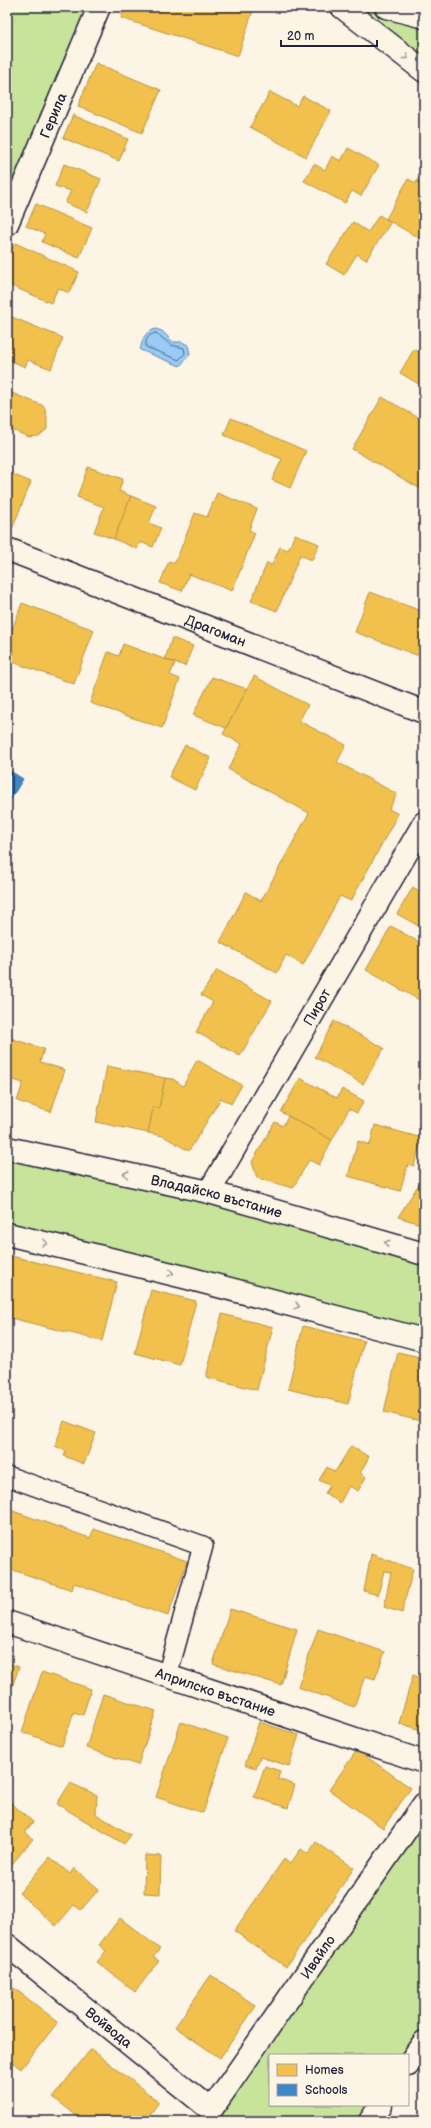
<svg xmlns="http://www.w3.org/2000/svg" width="431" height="2128" font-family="'Balsamiq Sans',sans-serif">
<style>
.green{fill:#c8e49b;stroke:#75836b}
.water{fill:#98cbf5;stroke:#6987ab}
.homes{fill:#f2c14e;stroke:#b49148}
.schools{fill:#3f88c5;stroke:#36699c}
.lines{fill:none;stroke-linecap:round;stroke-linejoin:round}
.shore{stroke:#516685;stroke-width:1}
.service-casing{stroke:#22223b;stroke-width:22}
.minor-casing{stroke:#22223b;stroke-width:25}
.tertiary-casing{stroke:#22223b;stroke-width:25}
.service{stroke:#fcf5e5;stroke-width:19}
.minor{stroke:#fcf5e5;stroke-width:22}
.tertiary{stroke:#fcf5e5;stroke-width:22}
.oneway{stroke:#9a9698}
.labels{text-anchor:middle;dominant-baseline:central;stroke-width:4;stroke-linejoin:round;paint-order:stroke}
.street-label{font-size:14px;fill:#22223b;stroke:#fcf5e5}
</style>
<rect width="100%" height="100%" fill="#fcf5e5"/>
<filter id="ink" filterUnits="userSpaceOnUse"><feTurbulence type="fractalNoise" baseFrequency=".025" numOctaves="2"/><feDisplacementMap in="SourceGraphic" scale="8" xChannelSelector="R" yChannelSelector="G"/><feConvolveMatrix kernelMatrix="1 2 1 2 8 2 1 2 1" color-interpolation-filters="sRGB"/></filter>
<g filter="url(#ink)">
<!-- green -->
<g class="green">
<polygon points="7,7 99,7 7,224"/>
<polygon points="342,7 424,7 424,71"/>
<polygon points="7,1148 424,1254 424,1340 7,1234"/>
<polygon points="424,1804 424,2042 408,2055 270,2055 270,2105 381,2105 370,2121 224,2121 211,2110"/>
</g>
<!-- water -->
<path class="water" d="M156,329L162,331L173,342H182L188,345L190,354L180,366L140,350C143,338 144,332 156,329Z"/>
<!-- homes -->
<g class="homes">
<polygon points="125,7 254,7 238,56 121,18"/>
<polygon points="96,63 161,90 142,133 78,106"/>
<polygon points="270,92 297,106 303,96 331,111 306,157 250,127"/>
<polygon points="73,115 128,139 119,161 63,138"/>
<polygon points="348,148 379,165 361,196 352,191 345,203 304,181 314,164 325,170 332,156 341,161"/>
<polygon points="64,164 101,179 87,212 65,203 71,191 55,186"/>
<polygon points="419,178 424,180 424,241 386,219 408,179 416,183"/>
<polygon points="36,204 92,228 79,258 42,242 45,234 26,226"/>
<polygon points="379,215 391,222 366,260 357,254 344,275 326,264 353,222 368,232"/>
<polygon points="15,243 79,272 69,293 58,288 51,303 7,284 7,261"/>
<polygon points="7,315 63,338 51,369 28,360 25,367 7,359"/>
<polygon points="414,349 424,355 424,387 400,373"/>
<polygon points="7,391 44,406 47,417 47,429 39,436 29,437 7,428"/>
<polygon points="382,397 424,421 424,491 352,449"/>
<polygon points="231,418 306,451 290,488 272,480 282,459 224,435"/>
<polygon points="88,467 123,479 119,491 131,496 114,539 94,532 104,507 77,497"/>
<polygon points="7,472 31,482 12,529 7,526"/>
<polygon points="217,493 257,509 249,530 255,533 232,591 189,574 182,591 160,583 169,561 175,563 195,513 207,517"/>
<polygon points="131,496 156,506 149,523 161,528 153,547 140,542 137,549 114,539"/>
<polygon points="295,534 319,544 312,560 300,555 277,611 251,601 267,563 272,565 280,547 288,550"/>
<polygon points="370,592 424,612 424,643 419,656 355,632"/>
<polygon points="22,603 94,630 74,684 7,660 7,643"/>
<polygon points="172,638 193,646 185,666 165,659"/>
<polygon points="123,644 175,663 170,675 180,679 162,728 90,703 108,652 119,656"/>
<polygon points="254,676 308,705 299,721 346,745 337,762 397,794 389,809 398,814 351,901 340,896 303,965 286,955 277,973 220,942 246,892 261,901 309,813 228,769 242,744 223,734"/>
<polygon points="212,677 247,689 226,728 193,715"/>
<polygon points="185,745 211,758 195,790 169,777"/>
<polygon points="413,887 424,894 424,929 397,914"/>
<polygon points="391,926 424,945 424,996 421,1001 366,970"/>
<polygon points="217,970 272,1001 240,1056 196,1032 213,1002 201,995"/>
<polygon points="334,1021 384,1048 363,1084 315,1057"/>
<polygon points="7,1037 44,1049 40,1062 65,1070 51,1112 17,1101 23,1083 7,1078"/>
<polygon points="197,1060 242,1085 231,1104 221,1098 189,1151 163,1136 148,1133 153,1107 159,1108 165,1078 173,1079 183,1086"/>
<polygon points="107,1066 165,1078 159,1108 153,1107 148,1133 96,1122"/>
<polygon points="300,1078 337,1098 342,1089 364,1101 357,1113 349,1109 332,1140 281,1112"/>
<polygon points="288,1116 332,1140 319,1165 309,1160 293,1188 257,1178 252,1162 275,1122 283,1126"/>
<polygon points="375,1125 422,1138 414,1166 408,1164 400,1191 348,1176 358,1141 370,1145"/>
<polygon points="424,1176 424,1225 398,1217"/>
<polygon points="7,1255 117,1282 102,1341 7,1317"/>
<polygon points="151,1290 196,1301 180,1365 135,1353"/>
<polygon points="222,1314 273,1327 257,1390 206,1377"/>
<polygon points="303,1326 364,1341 348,1404 288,1389"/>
<polygon points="398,1352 424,1358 424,1422 384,1412"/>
<polygon points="64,1421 96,1433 84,1464 64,1456 66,1451 55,1446"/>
<polygon points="351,1446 369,1457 360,1473 366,1477 358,1491 349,1486 340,1503 325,1493 330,1486 319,1480 327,1467 335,1472"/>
<polygon points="7,1509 90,1538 94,1529 187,1561 168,1616 74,1583 72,1590 7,1568"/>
<polygon points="371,1554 413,1569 402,1613 384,1607 391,1572 384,1571 378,1595 364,1591"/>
<polygon points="230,1609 297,1629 281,1685 213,1664"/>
<polygon points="318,1629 385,1652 375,1679 365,1676 354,1707 298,1687"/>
<polygon points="7,1663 19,1667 10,1693 7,1693"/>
<polygon points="42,1672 91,1689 83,1715 74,1712 62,1746 22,1732"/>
<polygon points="424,1673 424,1731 399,1723 413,1675 422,1678"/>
<polygon points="103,1694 156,1711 138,1765 86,1748"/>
<polygon points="181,1722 228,1738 203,1813 156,1797"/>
<polygon points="259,1722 299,1735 289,1766 260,1757 256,1768 245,1765"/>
<polygon points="357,1750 411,1788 383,1828 329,1790"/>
<polygon points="265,1766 280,1771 278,1779 295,1785 288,1808 254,1797"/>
<polygon points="70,1783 97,1795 96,1814 131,1835 124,1844 57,1804"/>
<polygon points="9,1801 33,1822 25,1832 33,1839 7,1870 7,1803"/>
<polygon points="316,1842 354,1868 286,1967 234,1931 284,1859 290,1864 301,1849 308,1854"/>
<polygon points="145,1855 161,1856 160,1894 144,1893"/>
<polygon points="50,1857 70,1874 74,1868 99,1889 81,1910 74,1905 56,1926 19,1893"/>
<polygon points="120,1918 160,1949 153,1957 159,1961 135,1992 97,1962 106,1951 99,1945"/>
<polygon points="211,1975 256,2006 220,2058 175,2027"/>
<polygon points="14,1988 58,2022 21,2069 7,2058 7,1996"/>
<polygon points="91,2049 159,2102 145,2121 83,2121 53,2097"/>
</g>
<!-- schools -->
<polygon class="schools" points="7,769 23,779 7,805"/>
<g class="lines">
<!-- shore -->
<path class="shore" d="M156,333L171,345L184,348L185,353L179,360L146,347C145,340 148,334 156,333Z"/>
<!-- service casing -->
<g class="service-casing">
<polyline id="service" points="7,1476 203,1546 167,1676"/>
</g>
<!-- minor casing -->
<g class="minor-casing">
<g id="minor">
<polyline points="342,7 424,71"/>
<path id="s1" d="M7,224L99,7"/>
<path id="s2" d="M7,549L424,712"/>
<path id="s3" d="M7,1148L209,1192L424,1254"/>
<path id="s4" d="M209,1192L424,823"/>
<polyline points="7,1234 184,1277 424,1340"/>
<path id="s5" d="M7,1622L424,1762"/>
<path id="s6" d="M7,1945L211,2110L424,1804"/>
<polyline points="408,2065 424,2042"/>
<polyline points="370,2121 381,2105"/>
</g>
</g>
<!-- tertiary casing -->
<g class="tertiary-casing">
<polyline id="tertiary" points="386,7 424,17"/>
</g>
<!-- service -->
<use href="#service" class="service"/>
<!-- minor -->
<use href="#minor" class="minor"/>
<!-- tertiary -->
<use href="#tertiary" class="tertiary"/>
</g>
<!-- one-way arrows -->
<defs><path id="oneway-chevron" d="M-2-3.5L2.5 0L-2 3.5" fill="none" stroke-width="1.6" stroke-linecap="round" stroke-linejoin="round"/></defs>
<g class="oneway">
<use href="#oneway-chevron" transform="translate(406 57) rotate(38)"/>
<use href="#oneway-chevron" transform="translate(126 1174) rotate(-168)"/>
<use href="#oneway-chevron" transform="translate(45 1243) rotate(14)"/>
<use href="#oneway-chevron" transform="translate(387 1243) rotate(-164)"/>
<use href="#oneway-chevron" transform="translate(171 1273) rotate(14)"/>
<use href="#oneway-chevron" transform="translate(297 1306) rotate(15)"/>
</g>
</g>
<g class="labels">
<!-- street labels -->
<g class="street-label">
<text stroke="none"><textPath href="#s1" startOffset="118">Герила</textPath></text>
<text stroke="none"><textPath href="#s2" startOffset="224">Драгоман</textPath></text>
<text stroke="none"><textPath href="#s4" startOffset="214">Пирот</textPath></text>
<text stroke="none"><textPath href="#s3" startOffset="215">Владайско въстание</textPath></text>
<text stroke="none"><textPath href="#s5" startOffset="220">Априлско въстание</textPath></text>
<text stroke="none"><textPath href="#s6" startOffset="449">Ивайло</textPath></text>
<text stroke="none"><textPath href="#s6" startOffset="131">Войвода</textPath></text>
</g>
</g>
<!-- margin -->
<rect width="431" height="2128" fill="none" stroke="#fcf5e5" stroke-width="24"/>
<rect x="12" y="12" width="407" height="2104" fill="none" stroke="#22223b" stroke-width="1.5" filter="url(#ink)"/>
<!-- legend -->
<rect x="269" y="2054" width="140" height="52" fill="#fcf5e5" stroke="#a5a1a1"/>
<rect x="277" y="2064" width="20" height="12" fill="#f2c14e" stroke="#a5a1a1"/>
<text x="305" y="2074" font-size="12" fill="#22223b">Homes</text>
<rect x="277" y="2084" width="20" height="12" fill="#3f88c5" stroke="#a5a1a1"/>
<text x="305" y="2094" font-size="12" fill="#22223b">Schools</text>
<!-- scale -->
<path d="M281 40v6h96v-6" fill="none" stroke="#22223b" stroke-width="2"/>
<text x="287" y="40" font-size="12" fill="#22223b" stroke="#fcf5e5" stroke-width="3" paint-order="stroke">20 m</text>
</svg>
